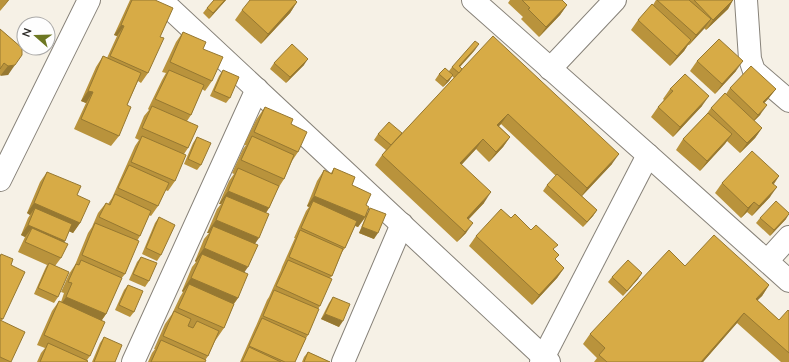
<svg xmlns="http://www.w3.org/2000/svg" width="789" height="362" font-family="Mulish,sans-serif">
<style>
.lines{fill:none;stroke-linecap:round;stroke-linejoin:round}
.minor-casing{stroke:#878279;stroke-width:24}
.minor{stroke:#fff;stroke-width:22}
.wall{fill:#b9933c}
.shaded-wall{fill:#967831}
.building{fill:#d7ab46;stroke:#967831}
</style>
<rect width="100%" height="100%" fill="#f6f1e6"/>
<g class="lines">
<!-- minor casing -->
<g class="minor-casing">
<g id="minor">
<polyline points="161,0 549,362"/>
<polyline points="473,0 648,155 789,281"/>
<polyline points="746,0 750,59 754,71 789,101"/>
<polyline points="550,69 615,0"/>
<polyline points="0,180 89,0"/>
<polyline points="767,261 789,237"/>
<polyline points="133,362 257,89"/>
<polyline points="343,362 402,224"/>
<polyline points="541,362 648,155"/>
</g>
</g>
<!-- minor -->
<use href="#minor" class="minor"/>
</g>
<!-- wall -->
<g class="wall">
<polygon points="0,0 9,0 0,11"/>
<polygon points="130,0 155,0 160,37 148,73 141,83 138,81 127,105 119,136 111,146 74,129 86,103 81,101 96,67 103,56 107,58 117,36 114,35"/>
<polygon points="214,0 226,0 209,19 203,13 207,8"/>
<polygon points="510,0 562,0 567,5 560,15 539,37 521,19 523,17 508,3"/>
<polygon points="656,0 733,0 728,9 706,30 704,28 689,45 688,45 684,51 670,66 631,30 638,20 653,5"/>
<polygon points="297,2 290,13 261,44 235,20 242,10"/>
<polygon points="0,29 22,48 8,75 0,75"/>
<polygon points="183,32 203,49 212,81 205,91 202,89 191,115 187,121 188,148 184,154 175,181 168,191 165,190 158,206 151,216 149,215 140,236 137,241 125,274 121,279 106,314 102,320 90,356 87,360 87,362 37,362 41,353 45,348 37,345 52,311 59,301 61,302 64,293 61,292 69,274 75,265 88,233 92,227 98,213 106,203 108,204 112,198 135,146 139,140 135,138 144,116 149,110 148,109 162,80 166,73 162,72 176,42"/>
<polygon points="475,50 460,67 462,69 612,164 582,196 597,210 593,216 583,227 543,191 547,185 556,176 501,124 499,126 510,137 503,147 489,162 476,149 461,165 484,203 469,219 466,233 457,242 375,165 382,155 386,150 374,140 378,134 402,133 399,137 454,78 452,76 449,81 443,87 435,80 439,74 449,71 452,67"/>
<polygon points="697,61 736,71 715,94 690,71"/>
<polygon points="274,63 304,65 286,83 270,69"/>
<polygon points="223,70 230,98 226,103 210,96 219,76"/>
<polygon points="730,88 776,89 768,99 764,103 760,115 754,121 762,128 755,138 740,153 727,141 700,171 676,150 683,139 706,115 711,108 726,94"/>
<polygon points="670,89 702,106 673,137 651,117 658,107 664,100 663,99"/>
<polygon points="265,107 291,124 298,152 292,161 284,179 277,190 269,208 266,213 244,272 238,298 234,304 224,328 215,341 208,356 206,359 205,362 148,362 152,353 155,349 154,349 165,324 172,314 180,297 183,292 182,291 192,267 196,262 195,261 204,239 209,233 207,233 217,209 221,204 219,204 229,181 234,174 232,173 243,149 246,145 244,145 256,120"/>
<polygon points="197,137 201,165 197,170 184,164 193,143"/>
<polygon points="334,168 352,185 366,205 367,213 370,208 374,239 359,233 365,218 358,227 355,226 345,248 342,252 332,276 330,278 320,306 318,309 308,335 305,340 295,362 240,362 255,328 256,326 267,300 269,297 281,270 282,267 295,238 294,238 306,211 309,207 307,206 317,181 324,170 331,173"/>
<polygon points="47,172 77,195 80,223 73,233 69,231 64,242 61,258 55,266 58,297 54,303 34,294 45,269 47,265 18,252 25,237 21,235 28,218 30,215 27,213 40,182"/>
<polygon points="779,176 774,184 770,197 752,216 747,212 741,218 715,193 722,183"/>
<polygon points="159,217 161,255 157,261 142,254 155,223"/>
<polygon points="511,218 531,230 554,250 556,260 564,268 557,278 532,305 469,246 476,236"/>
<polygon points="760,218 786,219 770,236 756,223"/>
<polygon points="0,256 11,265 3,319 1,321 11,362 0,362"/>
<polygon points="141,257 149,281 145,287 129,280 137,262"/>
<polygon points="685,266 769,285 762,296 757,300 779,320 789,311 789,362 781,362 737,323 703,362 594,362 597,358 583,344 590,334"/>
<polygon points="642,273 638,279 623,296 608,282 612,277"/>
<polygon points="128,285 134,312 130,317 115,310 124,290"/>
<polygon points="333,297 339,327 321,319 329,303"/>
<polygon points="104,337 115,362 92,362 100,343"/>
<polygon points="308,352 330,362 302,362 304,357"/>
</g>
<!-- shaded-wall -->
<g class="shaded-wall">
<polygon points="8,0 9,0 0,11"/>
<polygon points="225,0 226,0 209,19 213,13"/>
<polygon points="733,0 728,9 706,30 713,20"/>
<polygon points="297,2 290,13 261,44 268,34"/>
<polygon points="567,5 560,15 539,37 546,27"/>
<polygon points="711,19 704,29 689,45 696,35"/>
<polygon points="121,25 124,26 117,36 114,35"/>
<polygon points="691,40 684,51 670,66 677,56"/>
<polygon points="479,44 475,50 455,72 459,66"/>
<polygon points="308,59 304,65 286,83 290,77"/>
<polygon points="743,61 736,71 715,94 722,84"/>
<polygon points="15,65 8,75 0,76 8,66"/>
<polygon points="453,75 449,81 443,87 447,81"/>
<polygon points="776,89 768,99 756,112 763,102"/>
<polygon points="88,91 93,92 86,103 81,101"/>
<polygon points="709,96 702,106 673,137 680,127"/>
<polygon points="767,105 760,115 750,125 758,115"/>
<polygon points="508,114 501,124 490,135 497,125"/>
<polygon points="762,128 755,138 740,153 747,143"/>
<polygon points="732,134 725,144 700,171 707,161"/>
<polygon points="510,137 503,147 489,162 496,152"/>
<polygon points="483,139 476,149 453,174 460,163"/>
<polygon points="619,154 612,164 580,198 587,188"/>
<polygon points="779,176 772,186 772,183"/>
<polygon points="777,187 770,197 752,216 759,206"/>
<polygon points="228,191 269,208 260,221 226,196 221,204 219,204"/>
<polygon points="491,192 484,203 460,228 467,218"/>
<polygon points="314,196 365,217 358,227 310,207 313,201 309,207 307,206"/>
<polygon points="754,202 747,212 741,218 748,208"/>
<polygon points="34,203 80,223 73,233 32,215 35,208 30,215 27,213"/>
<polygon points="597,210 593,216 583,227 587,222"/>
<polygon points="789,214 786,219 770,236 774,230"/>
<polygon points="216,220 259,238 250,251 213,226 209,233 207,233"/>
<polygon points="473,223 466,233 457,242 465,232"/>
<polygon points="28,225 65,241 58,251 32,228 25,237 21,235"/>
<polygon points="362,227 378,233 374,239 359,233"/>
<polygon points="204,248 248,267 239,280 202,254 196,262 195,261"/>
<polygon points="564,268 557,278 532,305 539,295"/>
<polygon points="642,273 638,279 623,296 627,291"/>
<polygon points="191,278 238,298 228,311 189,284 183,292 182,291"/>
<polygon points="769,285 762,296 749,309 756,299"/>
<polygon points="66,297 106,314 99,324 59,307"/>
<polygon points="744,313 737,323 703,362 701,362"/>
<polygon points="325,314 343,321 339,327 321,319"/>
</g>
<!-- building -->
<g class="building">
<polygon points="132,0 155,0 173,8 160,37 164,38 148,73 110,56 124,26 121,25"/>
<polygon points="214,0 225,0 213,13 207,8"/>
<polygon points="250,0 295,0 297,2 268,34 242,10"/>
<polygon points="522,0 562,0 567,5 546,27 528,9 530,8"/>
<polygon points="657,0 689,0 711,19 696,35"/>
<polygon points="694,0 733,0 713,20"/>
<polygon points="652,4 691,40 677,56 638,20"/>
<polygon points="0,29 22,48 22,55 15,65 8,66 4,63 0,69"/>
<polygon points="183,32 206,42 203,49 223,57 212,81 170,62"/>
<polygon points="493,36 619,154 587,188 508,114 497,125 510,137 496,152 483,139 460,163 491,192 467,218 473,223 465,232 382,155"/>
<polygon points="719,39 743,61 722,84 697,61"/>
<polygon points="475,41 479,44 459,66 462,69 459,73 452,67"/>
<polygon points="292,44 308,59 290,77 274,63"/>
<polygon points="103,56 141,73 127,105 131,107 119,136 81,119 93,92 88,91"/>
<polygon points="751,66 776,89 763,102 767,105 758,115 730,88"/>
<polygon points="445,68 453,75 447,81 439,74"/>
<polygon points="169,70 204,85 191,115 155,99"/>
<polygon points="223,70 239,77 230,98 214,91"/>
<polygon points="685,74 709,96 680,127 658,107 673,91 670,89"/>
<polygon points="725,93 762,128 747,143 711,108"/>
<polygon points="152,106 198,126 188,148 142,128"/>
<polygon points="265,107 293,119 291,124 307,132 298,152 254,132"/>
<polygon points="708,113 732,134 707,161 683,139"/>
<polygon points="389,122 402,133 391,145 378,134"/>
<polygon points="142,136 186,155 175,181 131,162"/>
<polygon points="252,136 294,155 284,179 241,160"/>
<polygon points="197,137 211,143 201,165 188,159"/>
<polygon points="752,151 779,176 772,183 777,187 759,206 754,202 748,208 722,183"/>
<polygon points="129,165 169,183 158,206 118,188"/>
<polygon points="238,168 279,186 269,208 228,191"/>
<polygon points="334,168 355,177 352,185 371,194 366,205 369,207 365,217 314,196 324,170 332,174"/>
<polygon points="47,172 81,186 77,195 90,201 80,223 34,203"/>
<polygon points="557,174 597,210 587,222 547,185"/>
<polygon points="115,194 151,211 140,236 99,217 106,203 110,205"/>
<polygon points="226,196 269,214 259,238 216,220"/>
<polygon points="313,201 357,221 345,248 301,228"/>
<polygon points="776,201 789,213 789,214 774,230 760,218"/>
<polygon points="35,208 72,224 65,241 28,225"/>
<polygon points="370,208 386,214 378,233 362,227"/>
<polygon points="501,209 511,218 515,214 531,230 536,225 558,245 553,249 559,255 555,259 564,268 539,295 476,236"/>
<polygon points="159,217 175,225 161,255 146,248"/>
<polygon points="95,223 139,241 125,274 82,255"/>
<polygon points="213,226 258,245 248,267 204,248"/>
<polygon points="32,228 68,244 61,258 25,242"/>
<polygon points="300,230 343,249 332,276 289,257"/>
<polygon points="714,235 769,285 756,299 779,320 788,310 789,311 789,353 744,313 701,362 607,362 599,355 605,348 590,334 669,250 685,266"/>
<polygon points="1,254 13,259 11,265 25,272 3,319 0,318 0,257"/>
<polygon points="202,254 248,274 238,298 191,278"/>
<polygon points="141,257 157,263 149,281 133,274"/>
<polygon points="81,260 122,278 106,314 66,297 72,283 68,282 76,264 79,265"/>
<polygon points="288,260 332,279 320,306 276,286"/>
<polygon points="628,260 642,273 627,291 612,277"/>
<polygon points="49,263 69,272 58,297 38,288"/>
<polygon points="189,284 234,304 224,328 178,308"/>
<polygon points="128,285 143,291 134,312 119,305"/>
<polygon points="274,290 319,309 308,335 263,316"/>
<polygon points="333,297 350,304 343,321 325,314"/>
<polygon points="59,301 105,322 90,356 44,335"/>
<polygon points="174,311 191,319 188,326 193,328 197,321 219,331 208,356 163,336"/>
<polygon points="262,318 306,338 295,362 285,362 249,346"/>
<polygon points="0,320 25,332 11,362 0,357"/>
<polygon points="104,337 122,345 115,362 94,362"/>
<polygon points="161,340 206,360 205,362 151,362"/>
<polygon points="48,343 88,361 87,362 40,362"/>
<polygon points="249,347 281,362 242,362"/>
<polygon points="308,352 330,362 304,362"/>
</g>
<!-- north arrow -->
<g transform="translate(36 36) rotate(290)"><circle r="19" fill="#fefefe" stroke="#aaa9a8"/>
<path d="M0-3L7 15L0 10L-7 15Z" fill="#6d7722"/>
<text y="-6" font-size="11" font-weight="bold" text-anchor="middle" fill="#2c2a26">N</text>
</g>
</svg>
